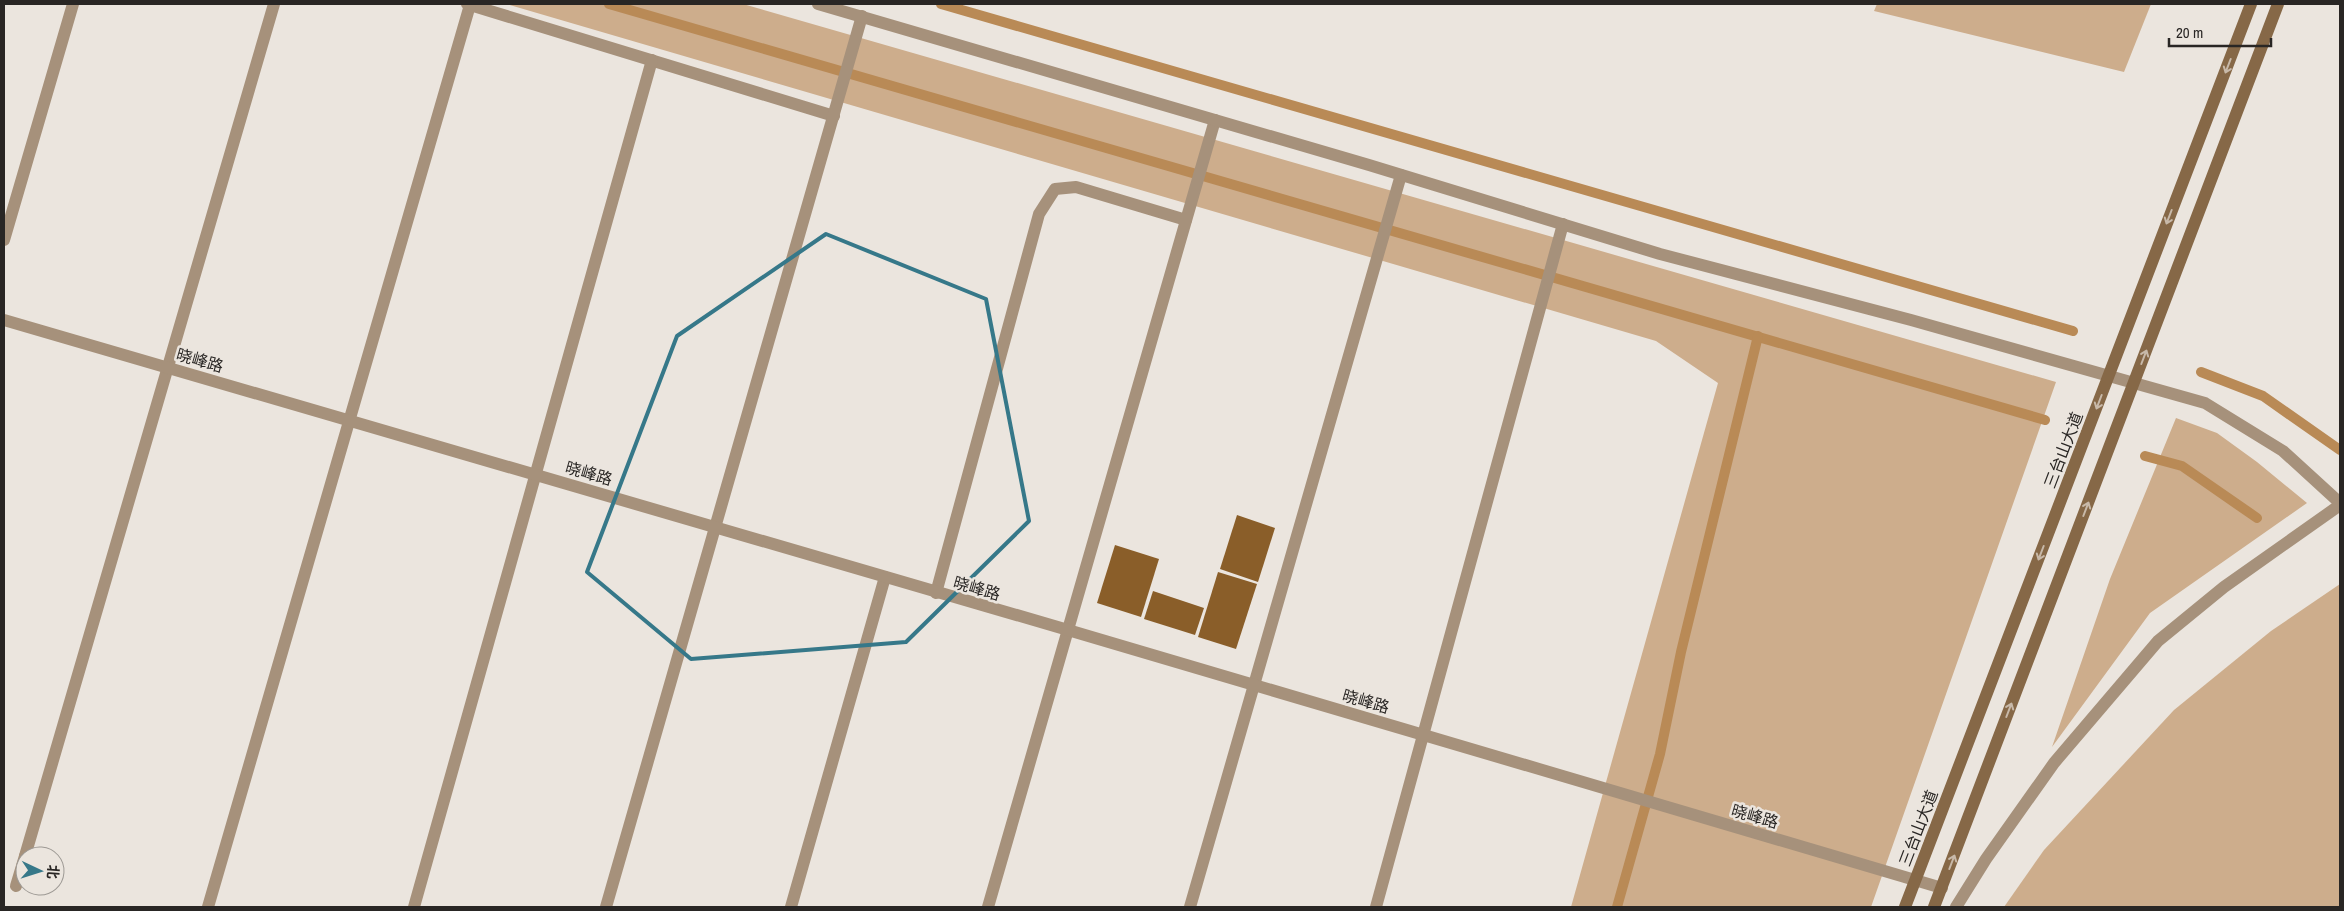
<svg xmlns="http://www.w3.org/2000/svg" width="2344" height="911" font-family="'Archivo Narrow','Noto Sans SC',sans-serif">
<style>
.green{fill:#cdad8c}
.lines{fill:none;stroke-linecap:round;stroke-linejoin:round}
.stream{stroke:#b98a56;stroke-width:10}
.building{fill:#8a5e29}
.service{stroke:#a6917b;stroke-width:12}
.minor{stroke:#a6917b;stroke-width:12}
.secondary{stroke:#866847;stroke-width:12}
.oneway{stroke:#c8b9a9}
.marked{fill:none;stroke:#367889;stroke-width:4;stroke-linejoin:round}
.labels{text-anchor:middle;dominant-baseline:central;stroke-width:5;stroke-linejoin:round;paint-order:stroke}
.street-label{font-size:16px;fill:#292624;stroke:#ebe5de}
</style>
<rect width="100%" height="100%" fill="#ebe5de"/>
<!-- green -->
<g class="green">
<polygon points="506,4 743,4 2056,382 1871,907 1571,907 1718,383 1656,341"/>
<polygon points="1877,4 2151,4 2124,72 1874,11"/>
<polygon points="2176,418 2217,433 2257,462 2307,503 2150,613 2052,747 2110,579"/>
<polygon points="2340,584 2340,907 2004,907 2044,850 2174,710 2271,631"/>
</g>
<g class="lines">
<!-- stream -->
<g class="stream">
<polyline points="609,4 2045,420"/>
<polyline points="941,4 2073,331"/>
<polyline points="2201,372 2263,396 2340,450"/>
<polyline points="2145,456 2182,466 2257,518"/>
<polyline points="1617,907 1660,754 1681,652 1758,336"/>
</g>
</g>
<!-- building -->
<g class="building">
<polygon points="1237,515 1275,528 1258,582 1220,569"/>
<polygon points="1115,545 1159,559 1141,617 1097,603"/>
<polygon points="1218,572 1257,584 1236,649 1198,637"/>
<polygon points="1153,591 1204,608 1195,635 1144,619"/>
</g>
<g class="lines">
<!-- service -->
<g class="service">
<polyline points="467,4 834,116"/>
<polyline points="4,240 73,4"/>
<polyline points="936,593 1039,214 1055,189 1076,187 1186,220"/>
<polyline points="25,856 274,4"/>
<polyline points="16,886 25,856"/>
<polyline points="208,907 470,5"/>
<polyline points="414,907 652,60"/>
<polyline points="606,907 862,16"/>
<polyline points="791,907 885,577"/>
<polyline points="988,907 1215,120"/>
<polyline points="1190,907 1401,175"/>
<polyline points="1376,907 1563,224"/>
</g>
<!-- minor -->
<g class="minor">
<polyline points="818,4 1369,165 1660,254 1911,320 2205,403 2283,451 2340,503"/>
<polyline points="4,320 1068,630 1942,888"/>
<polyline points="1956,907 1986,859 2054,763 2158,641 2224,587 2340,505"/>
</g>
<!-- secondary -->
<g class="secondary">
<polyline points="1905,907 2251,4"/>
<polyline points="1934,907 2278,4"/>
</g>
</g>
<!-- one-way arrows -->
<defs><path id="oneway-shaft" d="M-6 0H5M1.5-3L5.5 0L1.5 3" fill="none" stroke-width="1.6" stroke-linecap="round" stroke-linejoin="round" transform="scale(1.25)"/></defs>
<g class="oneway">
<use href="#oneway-shaft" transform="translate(2228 66) rotate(111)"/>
<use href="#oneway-shaft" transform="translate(2169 217) rotate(111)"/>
<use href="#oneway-shaft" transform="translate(2144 357) rotate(-69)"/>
<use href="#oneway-shaft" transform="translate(2099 402) rotate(111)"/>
<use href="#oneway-shaft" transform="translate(2086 509) rotate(-69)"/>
<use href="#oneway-shaft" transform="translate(2041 553) rotate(111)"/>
<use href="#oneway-shaft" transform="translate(2009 710) rotate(-69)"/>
<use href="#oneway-shaft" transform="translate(1952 862) rotate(-69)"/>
</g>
<!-- marked area -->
<path class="marked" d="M826,234L986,299L1029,521L906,642L691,659L587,572L677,336Z"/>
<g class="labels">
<!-- street labels -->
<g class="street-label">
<text transform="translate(200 360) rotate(16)">晓峰路</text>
<text transform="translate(2063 450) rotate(-69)">三台山大道</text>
<text transform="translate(589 473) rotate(16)">晓峰路</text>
<text transform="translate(977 588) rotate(16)">晓峰路</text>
<text transform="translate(1366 701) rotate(16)">晓峰路</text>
<text transform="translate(1755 816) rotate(16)">晓峰路</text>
<text transform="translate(1918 828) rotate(-69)">三台山大道</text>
</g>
</g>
<!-- border -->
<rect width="2344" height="911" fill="none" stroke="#292624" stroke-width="10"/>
<!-- north arrow -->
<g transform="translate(40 871) rotate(94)"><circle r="24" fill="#ebe5de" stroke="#9d9994"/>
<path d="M0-4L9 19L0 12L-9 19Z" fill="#367889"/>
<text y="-8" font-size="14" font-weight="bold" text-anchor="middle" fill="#292624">北</text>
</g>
<!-- scale -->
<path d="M2169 38v8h102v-8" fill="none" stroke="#292624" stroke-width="2.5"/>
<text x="2176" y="38" font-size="15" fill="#292624" stroke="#ebe5de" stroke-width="4" paint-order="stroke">20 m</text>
</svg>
